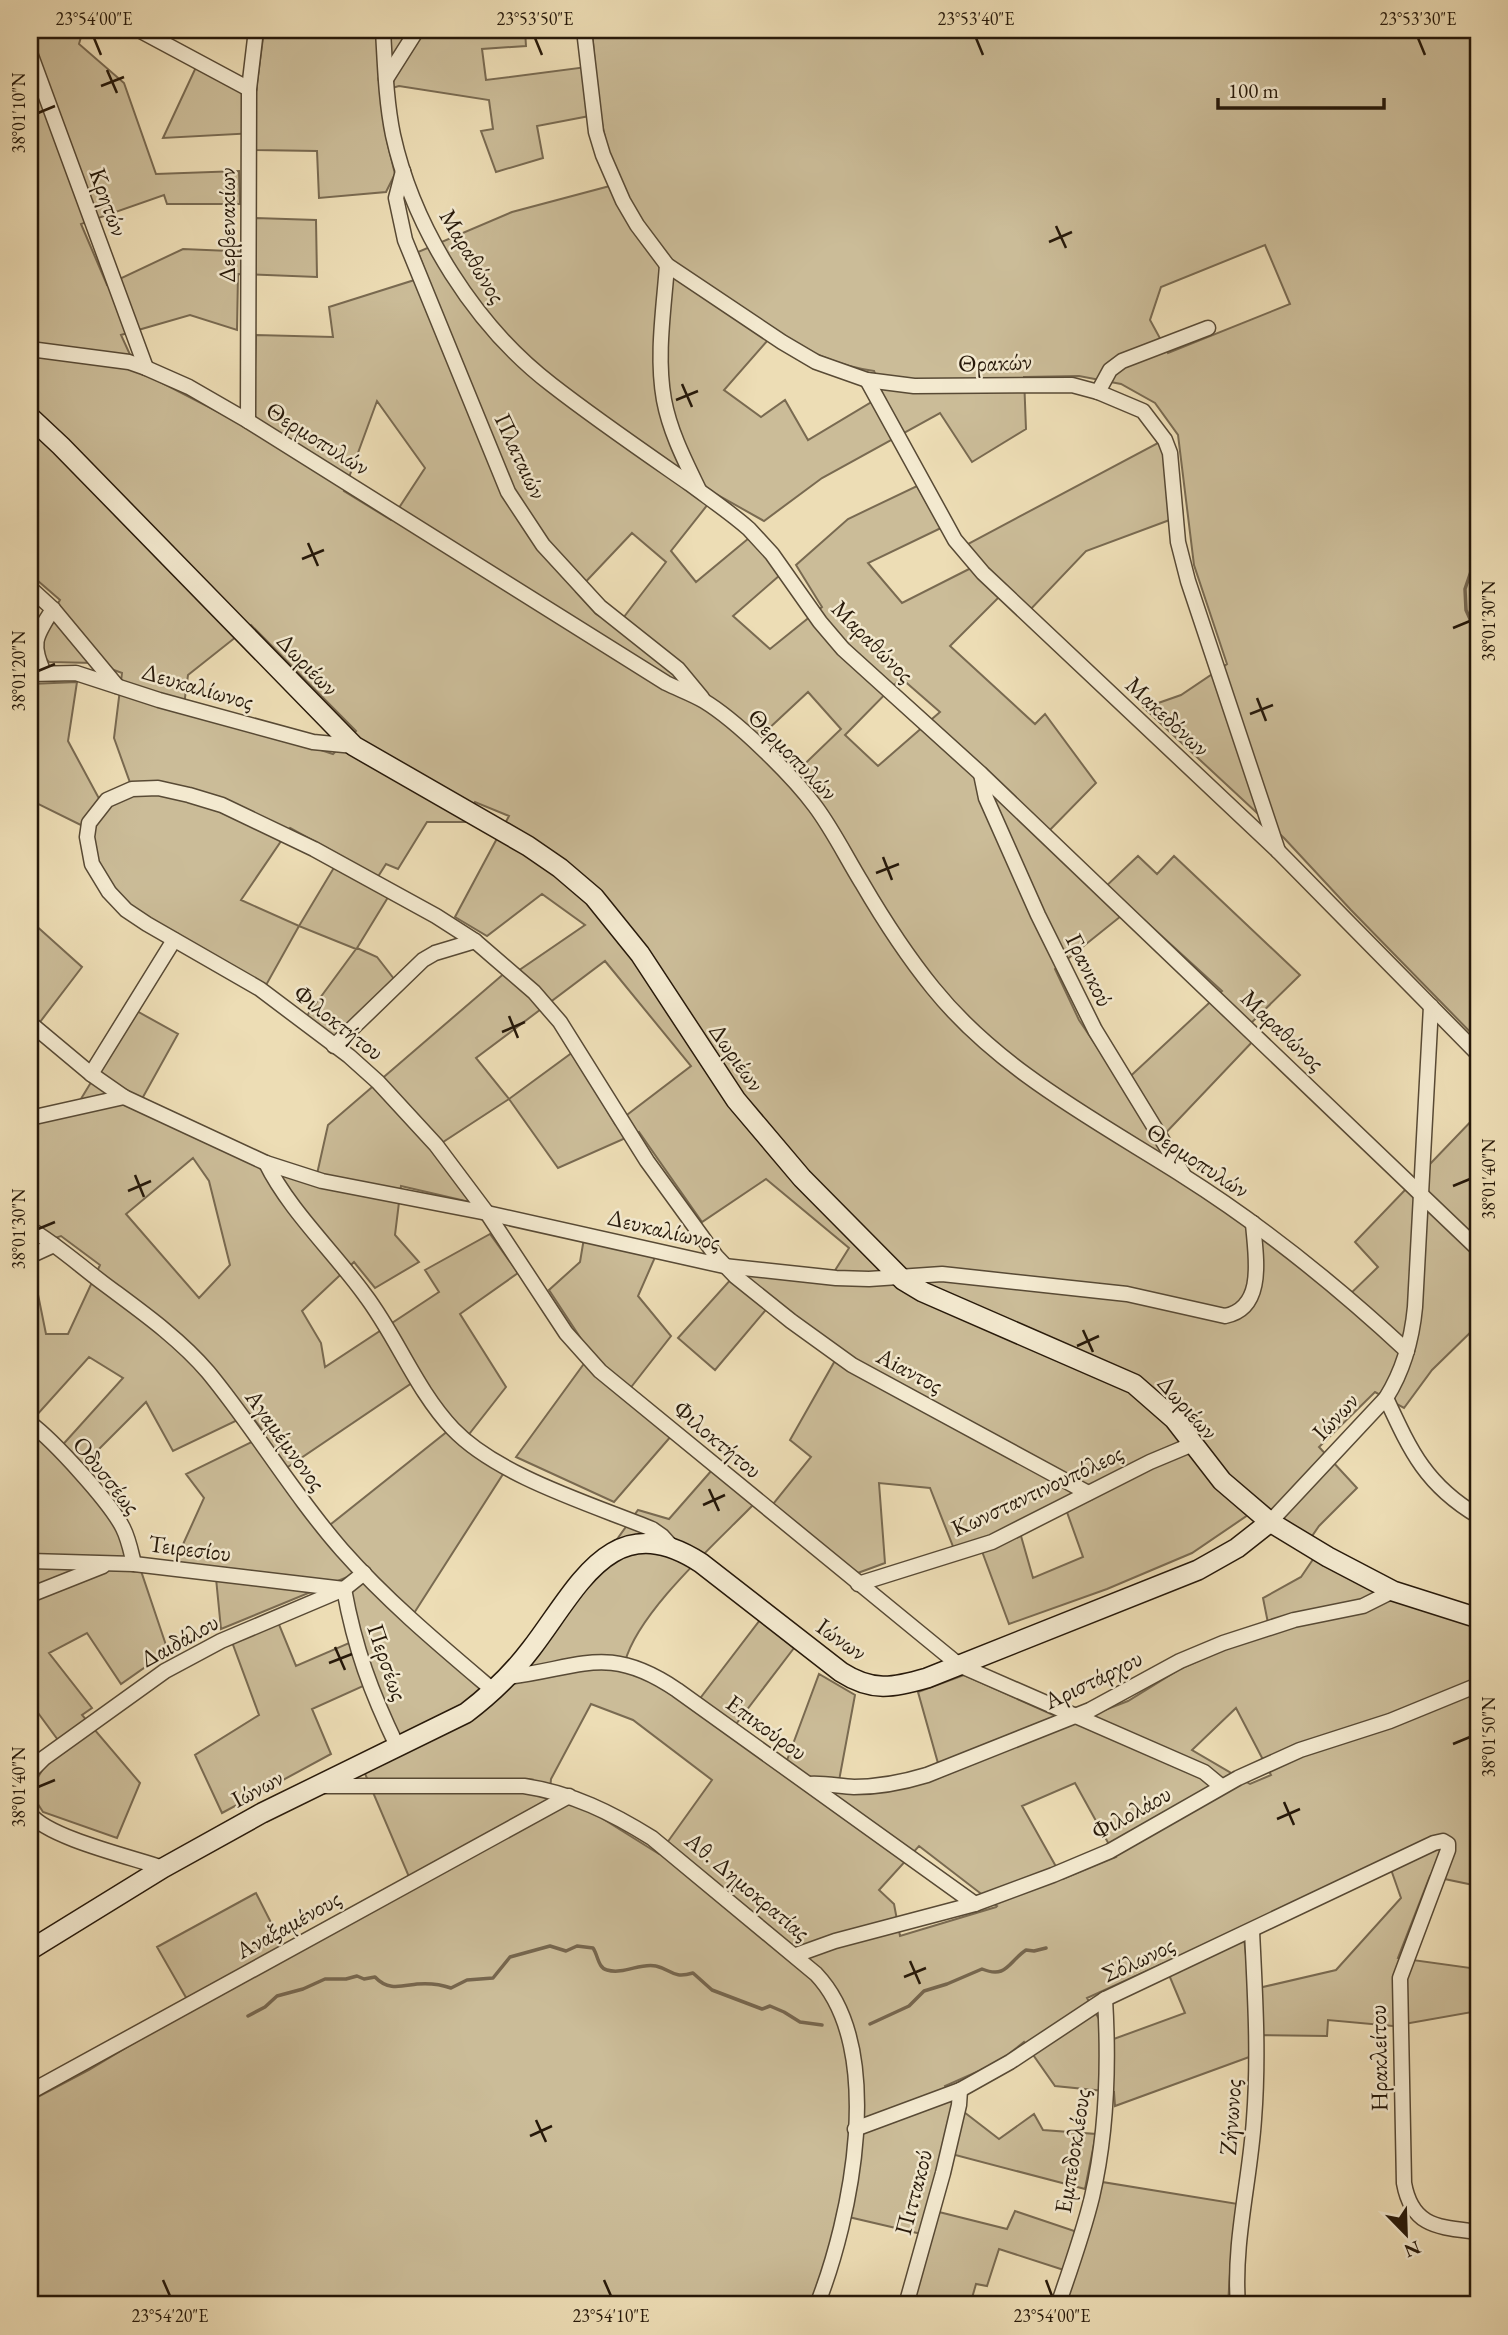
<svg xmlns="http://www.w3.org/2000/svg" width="1508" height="2335" font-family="'EB Garamond',serif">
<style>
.green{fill:#cbbc98;stroke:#796a51;stroke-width:2;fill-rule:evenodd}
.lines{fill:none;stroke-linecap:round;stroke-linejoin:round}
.stream{stroke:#76664e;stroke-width:3.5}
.street-casing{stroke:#584a35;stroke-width:17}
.secondary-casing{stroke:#27190a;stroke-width:22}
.street{stroke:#f3e9cf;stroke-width:14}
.secondary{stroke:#f3e9cf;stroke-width:19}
.ticks{fill:none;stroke:#27190a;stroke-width:2.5}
.labels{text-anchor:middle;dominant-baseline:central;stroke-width:5;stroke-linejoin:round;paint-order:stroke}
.street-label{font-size:24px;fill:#27190a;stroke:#f3e9cf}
.neatline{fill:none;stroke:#27190a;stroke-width:2.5}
.ticks-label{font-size:18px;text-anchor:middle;fill:#27190a}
</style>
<rect width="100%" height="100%" fill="#edddb5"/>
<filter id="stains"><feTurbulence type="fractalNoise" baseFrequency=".00286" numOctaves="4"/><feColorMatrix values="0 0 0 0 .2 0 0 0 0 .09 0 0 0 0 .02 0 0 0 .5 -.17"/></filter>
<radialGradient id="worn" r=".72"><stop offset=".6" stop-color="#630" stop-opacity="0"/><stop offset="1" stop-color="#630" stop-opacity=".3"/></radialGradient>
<!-- green -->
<g class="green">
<path d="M30,30H83L79,44L124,83L156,174L239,171L240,204H167L164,195L81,224L107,285L183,249L253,252L256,218L316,220L317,277L238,274L237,330L190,315L121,335L137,370L253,430L256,335L333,337L329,307L427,276L418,252L512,212L621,183L607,147L600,114L537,126L543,158L496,172L481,131L493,129L489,100L399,86L381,91L387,141L395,174L386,192L319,198L317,151L255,150V133L163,138L197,65L256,91L264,30H525L526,46L482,49L486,80L595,66L592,30H1478V1040L1351,910L1284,838L1144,708L1181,695L1227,664L1194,565L1178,435L1155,403L1121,384L1079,376L1024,377L1026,429L972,462L940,413L822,478L764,521L716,494L671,551L696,582L749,538L765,552L780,575L733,616L770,649L822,607L796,565L848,519L917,486L941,528L868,563L902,603L979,564L966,545L1171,436L1183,515L1086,551L1030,610L1006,590L950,646L1035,724L1045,714L1096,783L1042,838L1100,892L1138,856L1157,874L1174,856L1300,975L1245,1029L1255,1039L1158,1141L1170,1174L1261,1232L1344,1300L1378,1267L1355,1242L1478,1114V1325L1432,1370L1404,1408L1375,1392L1319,1447L1357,1488L1319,1526L1306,1545L1251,1513L1192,1553L1107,1589L1009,1624L980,1546L954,1549L930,1488L879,1483L885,1563L855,1574L773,1504L811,1457L790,1440L841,1350L799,1322L775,1299L715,1370L678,1338L742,1267L829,1280L849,1248L766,1179L702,1222L639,1132L558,1168L509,1099L434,1148L474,1203L401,1186L395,1235L419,1262L375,1288L354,1262L302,1311L321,1343L325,1367L439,1292L425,1270L490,1234L518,1273L460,1314L506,1387L463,1442L505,1471L409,1621L495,1695L536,1652L638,1510L669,1519L712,1470L753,1505C716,1543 638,1612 625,1662L698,1701L760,1620L794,1648L730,1732L783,1771L819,1674L855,1695L838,1786L941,1774L918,1692L964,1675L1071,1723L1128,1701L1180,1669L1234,1645L1270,1633L1263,1598L1301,1577L1318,1552L1478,1623V1886L1430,1876L1398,1958L1478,1969V2011L1393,2026L1328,2020L1327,2036L1252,2035V2056L1115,2106L1114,2092L1055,2086L1024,2042L997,2063L945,2086L951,2102L999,2139L1034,2114L1043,2130L1096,2134L1085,2189L944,2152L931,2210L1007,2229L1015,2211L1086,2235L1102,2182L1238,2204L1231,2257L1228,2305H1062L1073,2273L999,2249L987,2286L976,2284L970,2305H910L930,2236L840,2215L812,2305H30V2101L89,2070L192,2008L157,1947L256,1893L288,1956L413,1886L363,1769L401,1748L374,1681L312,1709L331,1754L222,1813L195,1755L259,1715L232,1642L278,1622L296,1666L361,1638L347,1577L221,1629L215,1568L175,1562L204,1498L186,1474L266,1435L250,1414L173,1451L146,1402L77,1471L116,1523L141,1571L168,1651L121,1684L87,1633L49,1653L92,1708L82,1715L140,1783L117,1838L43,1812L34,1798L35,1782L46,1764L66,1751L30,1702V1432L38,1430L58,1450L123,1378L89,1357L36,1416L30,1412V1255L46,1334H68L100,1265L61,1236L30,1246V1124L73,1112L135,1010L178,1034L138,1106L315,1183L328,1125L507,971L512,975L585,925L542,894L487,936L455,917L509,816L475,802L467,822H427L398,869L386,864L374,883L390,894L357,948L377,957L398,984L334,1038L306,1017L356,949L299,926L265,987L137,913L101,872L91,830L30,800V684L77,682L68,741L103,806L133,791L114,738L122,673L95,663L49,662L38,650L45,624L60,600L30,574ZM1265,245L1290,304L1168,353L1150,320L1161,287ZM775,332C807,351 837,366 874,371L883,395L808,440L785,400L761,417L724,390ZM377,401L425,468L391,520L344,491ZM632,533L666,562L617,626L596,614L576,592ZM251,625L356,731L333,754L184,705L188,675ZM901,678L940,712L878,766L845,735ZM808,692L841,729L787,781L750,746ZM290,828L341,856L299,926L241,900ZM1131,908L1222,991L1122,1084L1079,1020L1055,969ZM605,961L691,1066L615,1124L573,1052L509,1099L476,1058ZM193,1158L209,1181L230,1265L199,1298L126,1214ZM415,1381L449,1430L321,1532L279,1473ZM1063,1501L1083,1557L1033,1578L1017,1522ZM591,1704L633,1720L712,1780L659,1854L584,1807L565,1802L548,1813L551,1779ZM1236,1708L1271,1775L1250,1784L1192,1750ZM1075,1783L1116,1857L1063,1879L1022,1806ZM919,1846L997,1906L996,1907L900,1936L894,1904L879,1890ZM1388,1861L1401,1898L1336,1970L1250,1990L1243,1929ZM1164,1963L1185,2013L1111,2040L1087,1998Z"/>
<polygon points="30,915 33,923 82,967 40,1022 30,1014"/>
<polygon points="584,1238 656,1255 638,1296 671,1336 625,1395 672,1435 614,1502 516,1457 591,1354 549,1290 580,1262"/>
</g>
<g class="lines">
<!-- stream -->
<g class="stream">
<polyline points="1478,519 1478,524"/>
<polyline points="1478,551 1465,589 1466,610 1475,630 1471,645 1478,659"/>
<path d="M248,2016L265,2007L277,1996L303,1989L325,1979H346L357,1976L364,1979L375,1977C388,1991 401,1986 417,1984C429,1983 440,1984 451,1988L467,1980L493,1978L510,1957L550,1946L566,1951L577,1946L593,1948C598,1955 598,1968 607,1970C624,1975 641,1962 656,1966C673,1970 672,1979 693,1973L712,1990L762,2009L770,2006L784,2012L800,2022L822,2025"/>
<path d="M870,2024L909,2006L924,1991L947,1984L982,1969C1007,1979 1008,1962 1026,1950L1034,1951L1046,1948"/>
</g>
<!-- street casing -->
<g class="street-casing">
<g id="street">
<polyline points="139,30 249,89"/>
<path d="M383,30C385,65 386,101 393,135C414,230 476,327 552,385C597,420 644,452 690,484C710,499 731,513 749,529L772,554L820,622L843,649L980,773L1478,1249"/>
<polyline points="584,30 596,132 603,155 623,201 637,225 667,265 782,342 816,362 867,380 914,386 1072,385 1098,392 1143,411 1165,440 1170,453 1178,542 1188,581 1278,851"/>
<polyline points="30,53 146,368"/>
<polyline points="386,79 417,30"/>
<polyline points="403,171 396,198 405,240 508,492 543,545 600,607 678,669 702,698"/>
<path d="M667,265C664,308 656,356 664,400C670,432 685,461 699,490"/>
<path d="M30,349L129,362L146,368L189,387L248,421L666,683C678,689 692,694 704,701C737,721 792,775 815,806C833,830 846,857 862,883C883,919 907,956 933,988C999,1070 1095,1120 1182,1175C1263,1226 1337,1286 1407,1351"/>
<polyline points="867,380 955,540 983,573 1278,851 1478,1054"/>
<polyline points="1098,392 1110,370 1122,361 1208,328"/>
<polyline points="248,421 249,89 256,30"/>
<polyline points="30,588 53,609 117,686"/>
<path d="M44,673C30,642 36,636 53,609"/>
<polyline points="30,674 76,673 159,700 313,742 354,746"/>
<polyline points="981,774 986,798 1038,915 1095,1030 1183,1174"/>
<path d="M30,1023L91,1074L124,1097L266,1163L322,1181L487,1213L724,1266L836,1278L869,1279L942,1274L1127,1294L1225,1316C1267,1308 1255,1253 1253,1223"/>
<polyline points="334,1046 423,960 435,953 475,941"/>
<polyline points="91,1074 174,940"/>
<polyline points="30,1118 124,1097"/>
<path d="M266,1163C289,1210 334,1252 365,1295C397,1337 416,1390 453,1429C498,1476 591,1504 652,1529L662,1536L671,1546"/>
<path d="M30,1229C56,1244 79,1265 103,1283C139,1310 178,1337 208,1372C255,1429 293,1494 342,1550C388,1602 441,1646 494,1691"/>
<polyline points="30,1256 54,1245"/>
<path d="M1386,1398C1411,1452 1426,1485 1478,1516"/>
<path d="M30,1423C54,1441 110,1502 123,1528C129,1540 131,1552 134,1564"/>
<polyline points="1088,1493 852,1365 791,1321 735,1276 716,1256 647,1161 560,1022 534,992 475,941 436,916 314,849 222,805 189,795 158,788 132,789 107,800 89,823 87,837 92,864 109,892 126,910 147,924 260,989 349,1056 378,1082 436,1145 487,1213 566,1333 600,1371 959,1665 1204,1772 1221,1786"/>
<path d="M1270,1522L1386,1398C1403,1371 1412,1339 1415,1307L1431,1006"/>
<path d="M30,1561L134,1564L344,1589C355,1649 371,1692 397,1746"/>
<polyline points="858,1584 992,1542 1150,1462 1193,1444"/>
<polyline points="30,1595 103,1566"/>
<path d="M508,1677C581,1668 608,1643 677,1690L975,1904"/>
<polyline points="30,1772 44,1758 165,1671 221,1641 344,1589 364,1573"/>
<path d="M809,1784C824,1783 838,1786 854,1787C878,1787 904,1782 927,1775L1090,1710L1180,1661L1223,1643L1294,1620L1363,1606L1393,1591"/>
<path d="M321,1786H524C572,1793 612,1813 652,1838L816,1974C887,2049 851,2219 817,2305"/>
<path d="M30,1814C49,1838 131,1857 163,1868"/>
<polyline points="796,1955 835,1941 975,1904 1053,1875 1110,1851 1238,1778 1300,1750 1390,1721 1478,1685"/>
<polyline points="30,2092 569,1796"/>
<path d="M855,2129L960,2090L1010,2062L1105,1999L1434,1843L1443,1841L1448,1844V1850L1400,1978L1404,2183C1412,2228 1440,2227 1478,2232"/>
<polyline points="906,2305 943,2173 959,2105 960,2090"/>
<path d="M1058,2305C1070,2270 1083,2234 1092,2197C1107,2133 1109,2065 1105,1999"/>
<path d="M1238,2305C1233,2243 1250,2181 1254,2119C1259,2056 1255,1994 1252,1931"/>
</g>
</g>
<!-- secondary casing -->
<g class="secondary-casing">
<g id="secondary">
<polyline points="30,417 61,446 354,746 528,846 560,868 594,897 640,954 736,1100 802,1178 903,1280 923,1292 1134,1384 1174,1419 1222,1481 1270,1522 1328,1557 1393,1591 1478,1618"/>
<path d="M30,1950L163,1868L262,1813L466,1713C491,1694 512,1674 531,1649C578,1588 612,1505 701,1563L841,1672C872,1692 893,1688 927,1678L1198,1570L1237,1548L1270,1522"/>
</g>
</g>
<!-- street -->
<use href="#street" class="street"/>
<!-- secondary -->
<use href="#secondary" class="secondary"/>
</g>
<!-- ticks -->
<path class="ticks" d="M94,38L101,55M535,38L542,55M976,38L983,55M1418,38L1425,55M107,70L117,93M101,86L124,77M38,113L55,106M1056,226L1066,248M1049,242L1072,232M682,384L692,407M676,400L698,391M308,543L318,566M302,559L324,550M1453,628L1470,621M38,671L55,664M1257,698L1266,721M1250,714L1273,705M883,857L892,880M876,873L899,864M509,1016L518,1038M502,1032L525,1022M135,1175L144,1197M1453,1186L1470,1179M128,1191L151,1181M38,1229L55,1222M1083,1330L1093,1352M1077,1346L1099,1336M709,1489L719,1511M703,1505L725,1495M335,1647L345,1670M329,1663L352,1654M1453,1744L1470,1737M38,1787L55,1780M1284,1802L1294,1825M1277,1819L1300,1809M910,1961L920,1984M904,1977L926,1968M536,2120L546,2142M530,2136L552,2126M163,2280L170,2296M604,2280L611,2296M1046,2280L1052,2296"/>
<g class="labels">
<!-- street labels -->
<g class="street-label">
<text transform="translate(109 202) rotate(70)">Κρητών</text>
<text transform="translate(226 225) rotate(-90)">Δερβενακίων</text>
<text transform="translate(473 256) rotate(59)">Μαραθώνος</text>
<text transform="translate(995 362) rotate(-2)">Θρακών</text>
<text transform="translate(318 438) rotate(32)">Θερμοπυλών</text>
<text transform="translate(521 456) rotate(65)">Πλαταιών</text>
<text transform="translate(873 641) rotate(45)">Μαραθώνος</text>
<text transform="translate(308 664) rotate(46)">Δωριέων</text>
<text transform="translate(198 686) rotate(16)">Δευκαλίωνος</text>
<text transform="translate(1168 716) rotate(43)">Μακεδόνων</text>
<text transform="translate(793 754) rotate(46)">Θερμοπυλών</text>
<text transform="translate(1090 970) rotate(64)">Γρανικού</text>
<text transform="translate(339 1022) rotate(38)">Φιλοκτήτου</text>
<text transform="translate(1283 1030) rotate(44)">Μαραθώνος</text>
<text transform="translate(737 1057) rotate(55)">Δωριέων</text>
<text transform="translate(1198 1160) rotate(33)">Θερμοπυλών</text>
<text transform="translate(664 1229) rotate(13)">Δευκαλίωνος</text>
<text transform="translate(910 1370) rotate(28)">Aiαντος</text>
<text transform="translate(1188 1407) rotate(48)">Δωριέων</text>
<text transform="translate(1335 1416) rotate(-47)">Ιώνων</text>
<text transform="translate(718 1439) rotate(40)">Φιλοκτήτου</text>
<text transform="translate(286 1440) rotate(54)">Αγαμέμνονος</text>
<text transform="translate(107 1475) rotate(51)">Οδυσσέως</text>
<text transform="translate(1037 1490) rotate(-25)">Κωνσταντινουπόλεος</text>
<text transform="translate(190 1548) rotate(7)">Τειρεσίου</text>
<text transform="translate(842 1639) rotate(35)">Ιώνων</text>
<text transform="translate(179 1640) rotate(-29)">Δαιδάλου</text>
<text transform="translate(388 1662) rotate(71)">Περσέως</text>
<text transform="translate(1093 1679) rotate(-26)">Αριστάρχου</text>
<text transform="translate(767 1727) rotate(36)">Επικούρου</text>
<text transform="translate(257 1788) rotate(-28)">Ιώνων</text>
<text transform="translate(1131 1812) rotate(-29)">Φιλολάου</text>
<text transform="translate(748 1886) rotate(40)">Αθ. Δημοκρατίας</text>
<text transform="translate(288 1924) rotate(-29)">Αναξαμένους</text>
<text transform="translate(1138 1959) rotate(-25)">Σόλωνος</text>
<text transform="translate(1378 2058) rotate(-91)">Ηρακλείτου</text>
<text transform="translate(1230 2117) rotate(-86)">Ζήνωνος</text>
<text transform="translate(1072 2151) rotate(-81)">Εμπεδοκλέους</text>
<text transform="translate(913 2192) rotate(-75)">Πιττακού</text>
</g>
</g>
<!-- margin -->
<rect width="1508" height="2335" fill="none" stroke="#edddb5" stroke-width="77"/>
<!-- north arrow -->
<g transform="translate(1406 2234) rotate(157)" stroke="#f3e9cf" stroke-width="5" paint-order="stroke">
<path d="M0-5L12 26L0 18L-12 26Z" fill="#27190a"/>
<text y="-10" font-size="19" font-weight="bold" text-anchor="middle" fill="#27190a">N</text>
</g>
<!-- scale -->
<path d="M1218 98v10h166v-10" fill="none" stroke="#27190a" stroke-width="3.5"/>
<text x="1228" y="98" font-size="21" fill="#27190a" stroke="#f3e9cf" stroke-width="5" paint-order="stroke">100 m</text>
<rect x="38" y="38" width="1432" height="2258" class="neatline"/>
<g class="ticks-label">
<text x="94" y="25">23°54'00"E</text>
<text x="535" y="25">23°53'50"E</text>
<text x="976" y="25">23°53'40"E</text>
<text x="1418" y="25">23°53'30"E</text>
<text transform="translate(19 113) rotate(-90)" y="6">38°01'10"N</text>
<text transform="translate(1489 621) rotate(-90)" y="6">38°01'30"N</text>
<text transform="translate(19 671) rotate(-90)" y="6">38°01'20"N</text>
<text transform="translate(1489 1179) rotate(-90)" y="6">38°01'40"N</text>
<text transform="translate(19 1229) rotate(-90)" y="6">38°01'30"N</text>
<text transform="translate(1489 1737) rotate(-90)" y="6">38°01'50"N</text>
<text transform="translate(19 1787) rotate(-90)" y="6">38°01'40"N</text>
<text x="170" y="2322">23°54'20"E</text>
<text x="611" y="2322">23°54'10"E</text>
<text x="1052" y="2322">23°54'00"E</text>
</g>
<rect width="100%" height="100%" filter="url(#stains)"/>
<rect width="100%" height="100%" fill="url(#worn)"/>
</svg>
